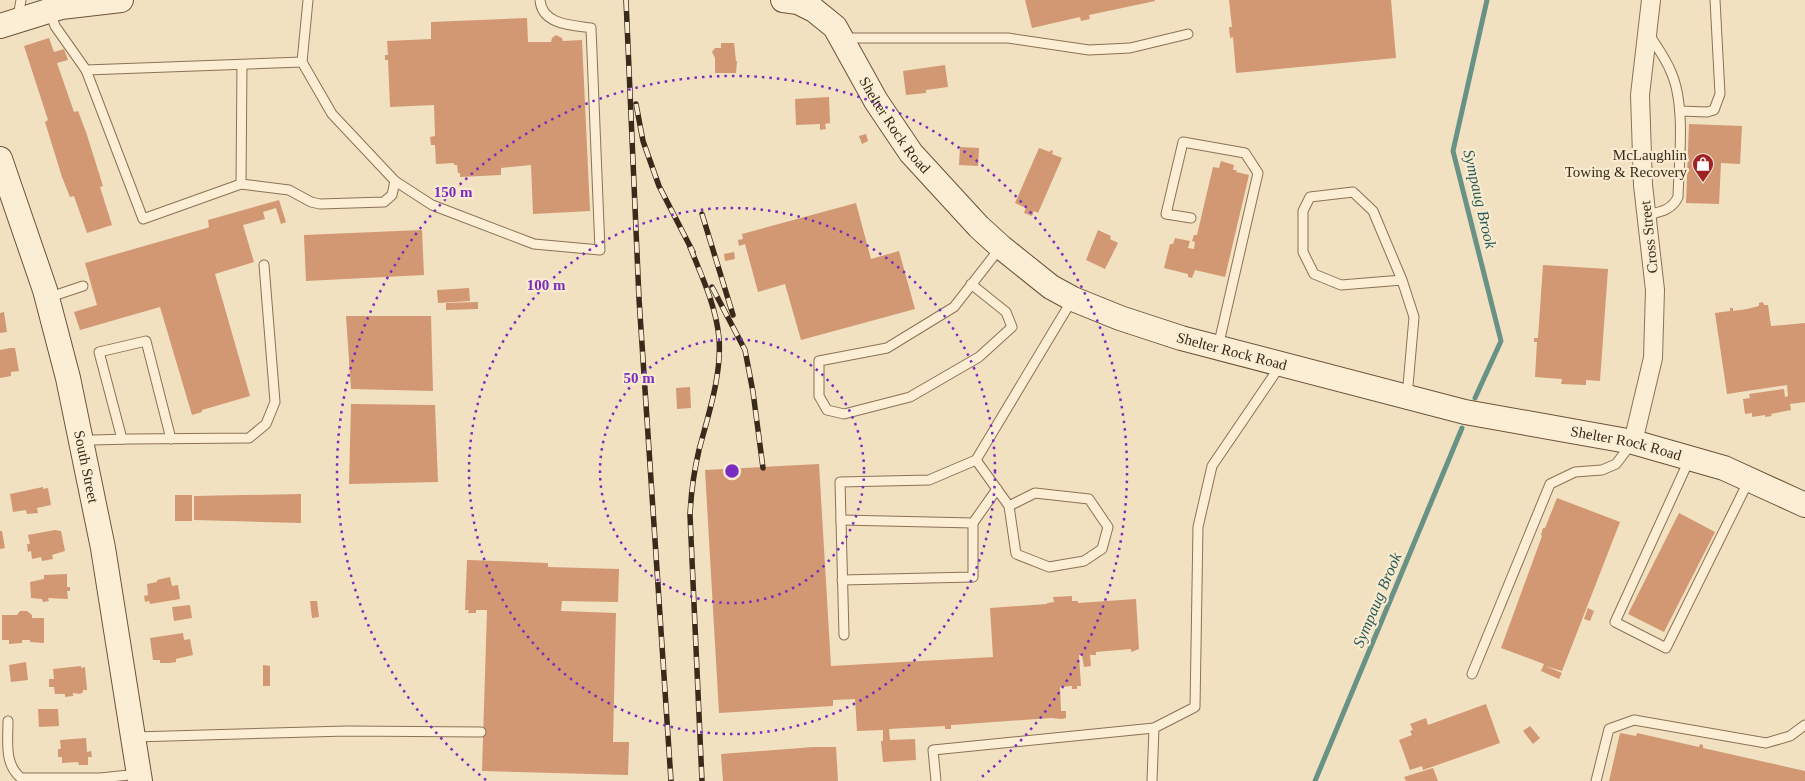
<svg xmlns="http://www.w3.org/2000/svg" width="1805" height="781" font-family="Georgia,serif">
<style>
.lines{fill:none;stroke-linecap:round;stroke-linejoin:round}
.stream{stroke:#699286;stroke-width:5}
.building{fill:#d29773}
.lane-casing{stroke:#8c7156;stroke-width:11}
.street-casing{stroke:#8c7156;stroke-width:20}
.secondary-casing{stroke:#6d523a;stroke-width:26}
.lane{stroke:#fbeed4;stroke-width:9}
.street{stroke:#fbeed4;stroke-width:18}
.secondary{stroke:#fbeed4;stroke-width:24}
.rail-casing{stroke:#3a2a1c;stroke-width:5.5}
.rail{stroke:#f8ebd0;stroke-width:4;stroke-dasharray:11;stroke-linecap:butt}
.ring{fill:none;stroke:#7b2cbf;stroke-width:2.5;stroke-dasharray:2.5 5}
.labels{text-anchor:middle;dominant-baseline:central;stroke-width:4.5;stroke-linejoin:round;paint-order:stroke}
.street-label{font-size:15px;fill:#3a2a1c;stroke:#f8ebd0}
.poi-label{font-size:15px;fill:#3a2a1c;stroke:#f8ebd0;text-anchor:end}
.water-label{font-size:16px;font-style:italic;fill:#2a5b56;stroke:#f8ebd0}
.centre{fill:#7b2cbf;stroke:#f8ebd0;stroke-width:2.5}
.ring-label{font-size:15px;text-anchor:middle;font-weight:bold;fill:#7b2cbf;stroke:#f8ebd0;stroke-width:4.5;stroke-linejoin:round;paint-order:stroke}
</style>
<rect width="100%" height="100%" fill="#f1e1c0"/>
<g class="lines">
<!-- stream -->
<g class="stream">
<polyline points="1475,398 1501,341 1453,151 1487,0"/>
<polyline points="1315,781 1462,428"/>
</g>
</g>
<!-- building -->
<g class="building">
<polygon points="1025,0 1155,0 1155,1 1089,15 1090,19 1081,21 1080,17 1032,28"/>
<polygon points="1229,0 1391,0 1396,58 1236,73 1233,37 1230,38 1229,27 1232,27"/>
<polygon points="527,18 528,42 551,42 552,38 556,35 562,38 563,41 582,40 590,211 533,214 531,165 501,168 501,175 460,177 460,173 458,173 457,165 454,165 454,163 436,164 435,145 431,145 430,137 435,136 434,105 390,107 388,60 385,60 385,55 388,55 387,41 431,39 431,22"/>
<polygon points="49,38 54,52 64,49 68,60 57,63 74,112 78,111 86,132 103,186 100,187 112,225 87,233 74,196 70,197 62,177 45,122 48,120 24,46"/>
<polygon points="721,43 734,43 736,61 737,61 736,73 715,73 715,58 712,52 715,48 721,48"/>
<polygon points="945,65 948,87 926,90 926,93 906,95 903,71"/>
<polygon points="829,97 830,123 825,124 826,129 820,130 820,124 796,125 795,99"/>
<polygon points="1689,124 1742,126 1740,164 1721,163 1719,204 1686,203"/>
<polygon points="866,134 868,141 862,144 859,136"/>
<polygon points="960,147 979,148 978,166 959,165"/>
<polygon points="1039,148 1050,152 1051,150 1053,151 1052,154 1062,158 1038,213 1034,211 1032,216 1024,213 1026,208 1015,203"/>
<polygon points="1221,161 1234,165 1233,170 1237,170 1236,172 1249,175 1225,277 1195,270 1192,278 1188,277 1188,274 1164,268 1170,244 1173,244 1175,238 1190,241 1188,248 1194,249 1195,242 1192,241 1194,235 1197,235 1213,167 1219,168"/>
<polygon points="279,200 286,222 281,224 276,208 263,212 265,219 243,225 254,262 215,274 250,396 202,410 202,412 192,415 160,307 80,330 74,312 97,305 85,263 207,228 209,227 208,220"/>
<polygon points="856,203 871,259 899,251 915,309 801,340 785,284 758,292 745,244 739,246 738,240 743,239 742,234"/>
<polygon points="422,230 424,275 306,281 304,235"/>
<polygon points="1098,230 1111,236 1110,239 1118,243 1105,269 1086,260"/>
<polygon points="734,252 735,259 725,261 724,254"/>
<polygon points="1543,265 1608,269 1600,381 1586,380 1586,385 1561,384 1562,379 1535,377 1537,342 1534,342 1534,338 1538,338"/>
<polygon points="469,288 470,301 438,303 437,290"/>
<polygon points="478,302 478,309 446,310 446,303"/>
<polygon points="1763,302 1764,305 1768,305 1771,326 1805,323 1805,402 1790,404 1791,410 1771,414 1772,416 1765,417 1765,415 1752,417 1752,413 1745,414 1743,399 1750,398 1749,394 1784,389 1785,397 1788,396 1787,385 1727,394 1715,313 1730,311 1730,308 1733,308 1733,311 1747,309 1759,306 1759,303"/>
<polygon points="4,312 7,332 0,333 0,313"/>
<polygon points="346,316 431,316 433,391 351,389"/>
<polygon points="10,348 15,348 19,371 11,372 11,376 0,378 0,350"/>
<polygon points="690,387 691,408 677,409 676,388"/>
<polygon points="351,404 435,405 438,482 349,484"/>
<polygon points="819,464 831,666 993,657 990,608 1047,604 1047,603 1054,602 1053,597 1072,596 1072,601 1078,601 1078,603 1136,599 1139,649 1131,652 1131,649 1096,652 1096,655 1090,655 1091,666 1084,667 1082,655 1079,655 1081,686 1077,686 1077,689 1072,689 1072,686 1060,687 1061,711 1066,711 1066,718 1062,719 1051,718 953,725 951,725 951,729 945,729 945,726 889,729 890,740 915,739 916,760 883,762 881,741 883,741 883,730 857,731 855,699 833,700 833,706 719,713 705,470"/>
<polygon points="43,487 43,489 48,488 51,505 37,508 38,513 27,514 26,510 13,512 10,494"/>
<polygon points="301,494 301,523 194,520 194,496"/>
<rect x="175" y="495" width="17" height="26"/>
<polygon points="1557,498 1620,522 1562,671 1545,666 1562,673 1559,679 1541,671 1544,664 1501,648 1542,536 1541,535 1543,528 1545,528"/>
<polygon points="1679,513 1715,532 1664,632 1628,614"/>
<polygon points="55,530 61,531 65,551 52,555 53,559 42,561 41,557 32,559 31,551 28,552 27,544 30,544 28,535"/>
<polygon points="0,531 2,531 5,548 0,549"/>
<polygon points="467,560 548,563 548,567 619,569 618,602 562,601 561,611 616,613 613,742 629,742 628,775 482,771 487,610 476,610 476,613 468,613 469,610 465,610"/>
<polygon points="67,574 67,587 70,587 70,591 67,591 68,599 48,598 49,601 43,602 42,599 31,598 30,582 44,579 44,575"/>
<polygon points="170,577 172,586 178,585 180,599 150,604 149,601 145,602 144,596 148,595 147,584 157,582 157,580"/>
<polygon points="310,601 317,601 319,617 312,618"/>
<polygon points="190,605 192,618 174,621 172,607"/>
<polygon points="1588,608 1594,611 1590,621 1584,619"/>
<polygon points="20,611 27,611 32,615 32,618 44,618 44,643 30,642 30,640 22,640 22,643 9,644 9,640 2,640 2,615 17,615"/>
<polygon points="183,633 184,640 190,639 193,655 176,659 176,662 169,663 160,663 160,660 153,660 150,638"/>
<polygon points="26,662 28,680 11,682 9,665"/>
<polygon points="263,665 270,666 270,686 263,686"/>
<polygon points="81,666 81,668 85,667 87,690 83,690 83,692 80,694 73,693 73,696 65,697 65,694 55,694 54,687 49,687 49,679 54,679 53,669"/>
<polygon points="1486,704 1500,743 1423,770 1422,766 1410,770 1399,740 1412,735 1410,731 1413,730 1410,724 1426,718 1428,725"/>
<polygon points="38,709 58,709 59,726 39,727"/>
<polygon points="1530,726 1540,738 1533,744 1523,731"/>
<polygon points="1620,733 1636,736 1637,733 1699,747 1700,744 1703,745 1703,748 1805,771 1805,781 1609,781"/>
<polygon points="86,738 87,752 91,751 92,757 88,757 88,765 79,765 78,762 62,763 62,757 58,757 58,749 61,749 60,740"/>
<polygon points="813,747 836,747 838,781 723,781 721,754"/>
<polygon points="1433,768 1438,781 1406,781 1404,777"/>
</g>
<g class="lines">
<!-- lane casing -->
<g class="lane-casing">
<g id="lane">
<polyline points="50,12 55,26 86,70 302,62"/>
<polyline points="18,17 21,0"/>
<polyline points="842,38 1008,38 1089,50 1130,48 1188,34"/>
<polyline points="86,70 143,219 241,184 242,65"/>
<polyline points="1680,111 1707,112 1714,110 1720,94 1715,0"/>
<path d="M395,181L432,205L534,244L600,250L591,28C572,25 542,25 540,0"/>
<polyline points="241,184 289,190 311,202 320,204 384,202 392,195 395,181 332,114 302,62 308,0"/>
<path d="M1647,215C1660,212 1672,210 1678,197C1679,161 1686,105 1671,72C1666,59 1657,47 1650,36"/>
<polyline points="1191,218 1166,214 1183,142 1245,153 1258,173 1218,347"/>
<polyline points="1402,280 1341,285 1314,274 1303,252 1303,211 1310,197 1353,192 1373,211 1402,280 1414,317 1407,397"/>
<polyline points="971,284 1006,312 1012,327 979,357 910,397 844,414 827,410 819,396 819,361 887,348 954,307 1000,248"/>
<polyline points="47,298 83,286"/>
<polyline points="122,439 99,352 146,341 171,439"/>
<polyline points="81,443 93,440 131,439 249,438 266,424 275,402 264,265"/>
<polyline points="1690,458 1615,622 1666,648 1749,480"/>
<polyline points="976,460 1009,506 1035,493 1089,499 1108,527 1102,549 1084,561 1049,567 1016,554 1009,506"/>
<polyline points="841,520 973,523 997,489"/>
<polyline points="842,580 973,577 973,523"/>
<polyline points="844,635 840,482 929,480 976,460 1072,300"/>
<polyline points="1472,674 1550,484 1575,472 1602,470 1616,464 1632,443"/>
<path d="M8,721C8,742 4,764 21,778H100L139,774"/>
<polyline points="134,737 347,731 481,732"/>
<polyline points="936,781 933,750 1154,728 1195,707 1198,527 1212,466 1280,366"/>
<polyline points="1152,781 1154,728"/>
<polyline points="1596,781 1609,729 1634,720 1766,743 1790,736 1805,725"/>
</g>
</g>
<!-- street casing -->
<g class="street-casing">
<polyline id="street" points="1633,442 1653,358 1655,290 1643,185 1640,95 1651,0"/>
</g>
<!-- secondary casing -->
<g class="secondary-casing">
<g id="secondary">
<path id="s1" d="M783,0L798,2L814,10L835,27L876,101L911,153L979,227L1001,247L1051,287L1073,299L1120,318L1181,338L1465,412L1633,442L1724,468L1805,505"/>
<polyline points="0,26 61,7 121,0"/>
<path id="s2" d="M0,159L45,290L68,378L103,548L140,781"/>
</g>
</g>
<!-- lane -->
<use href="#lane" class="lane"/>
<!-- street -->
<use href="#street" class="street"/>
<!-- secondary -->
<use href="#secondary" class="secondary"/>
<!-- rail casing -->
<g class="rail-casing">
<g id="rail">
<polyline points="626,0 639,299 671,781"/>
<polyline points="636,104 643,141 659,186 693,252"/>
<polyline points="702,214 733,315"/>
<path d="M690,247C702,277 716,306 719,338C722,374 708,416 699,450C694,471 691,493 690,515L702,781"/>
<polyline points="712,287 745,350 753,392 763,468"/>
</g>
</g>
<!-- rail -->
<use href="#rail" class="rail"/>
</g>
<!-- distance rings -->
<g class="ring">
<circle cx="732" cy="471" r="132"/>
<circle cx="732" cy="471" r="263"/>
<path d="M486 780A395 395 0 1 1 978 780"/>
</g>
<!-- icons -->
<defs>
<g id="shop-pin" transform="scale(1.125)"><path d="M0 17L-7.5 6A9.5 9.5 0 1 1 7.5 6Z" fill="#9f2227" stroke="#f8ebd0"/><path d="M-5-2.5h2.3a2.7 3.5 0 0 1 5.4 0H5L5.5 6h-11ZM-1.5-2.5h3a1.5 2.3 0 0 0-3 0Z" fill="#fff"/></g>
</defs>
<g fill-rule="evenodd">
<use href="#shop-pin" x="1703" y="164"/>
</g>
<g class="labels">
<!-- street labels -->
<g class="street-label">
<text stroke="none"><textPath href="#s1" startOffset="175">Shelter Rock Road</textPath></text>
<text transform="translate(1649 237) rotate(-96)">Cross Street</text>
<text stroke="none"><textPath href="#s1" startOffset="594">Shelter Rock Road</textPath></text>
<text stroke="none"><textPath href="#s1" startOffset="999">Shelter Rock Road</textPath></text>
<text stroke="none"><textPath href="#s2" startOffset="320">South Street</textPath></text>
</g>
<!-- poi labels -->
<g class="poi-label">
<text x="1687" y="155">McLaughlin<tspan x="1687" dy="17">Towing &amp; Recovery</tspan></text>
</g>
<!-- water labels -->
<g class="water-label">
<text transform="translate(1480 199) rotate(77)">Sympaug Brook</text>
<text transform="translate(1377 600) rotate(-67)">Sympaug Brook</text>
</g>
</g>
<circle cx="732" cy="471" r="8" class="centre"/>
<g class="ring-label">
<text x="453" y="197">150 m</text>
<text x="546" y="290">100 m</text>
<text x="639" y="383">50 m</text>
</g>
</svg>
